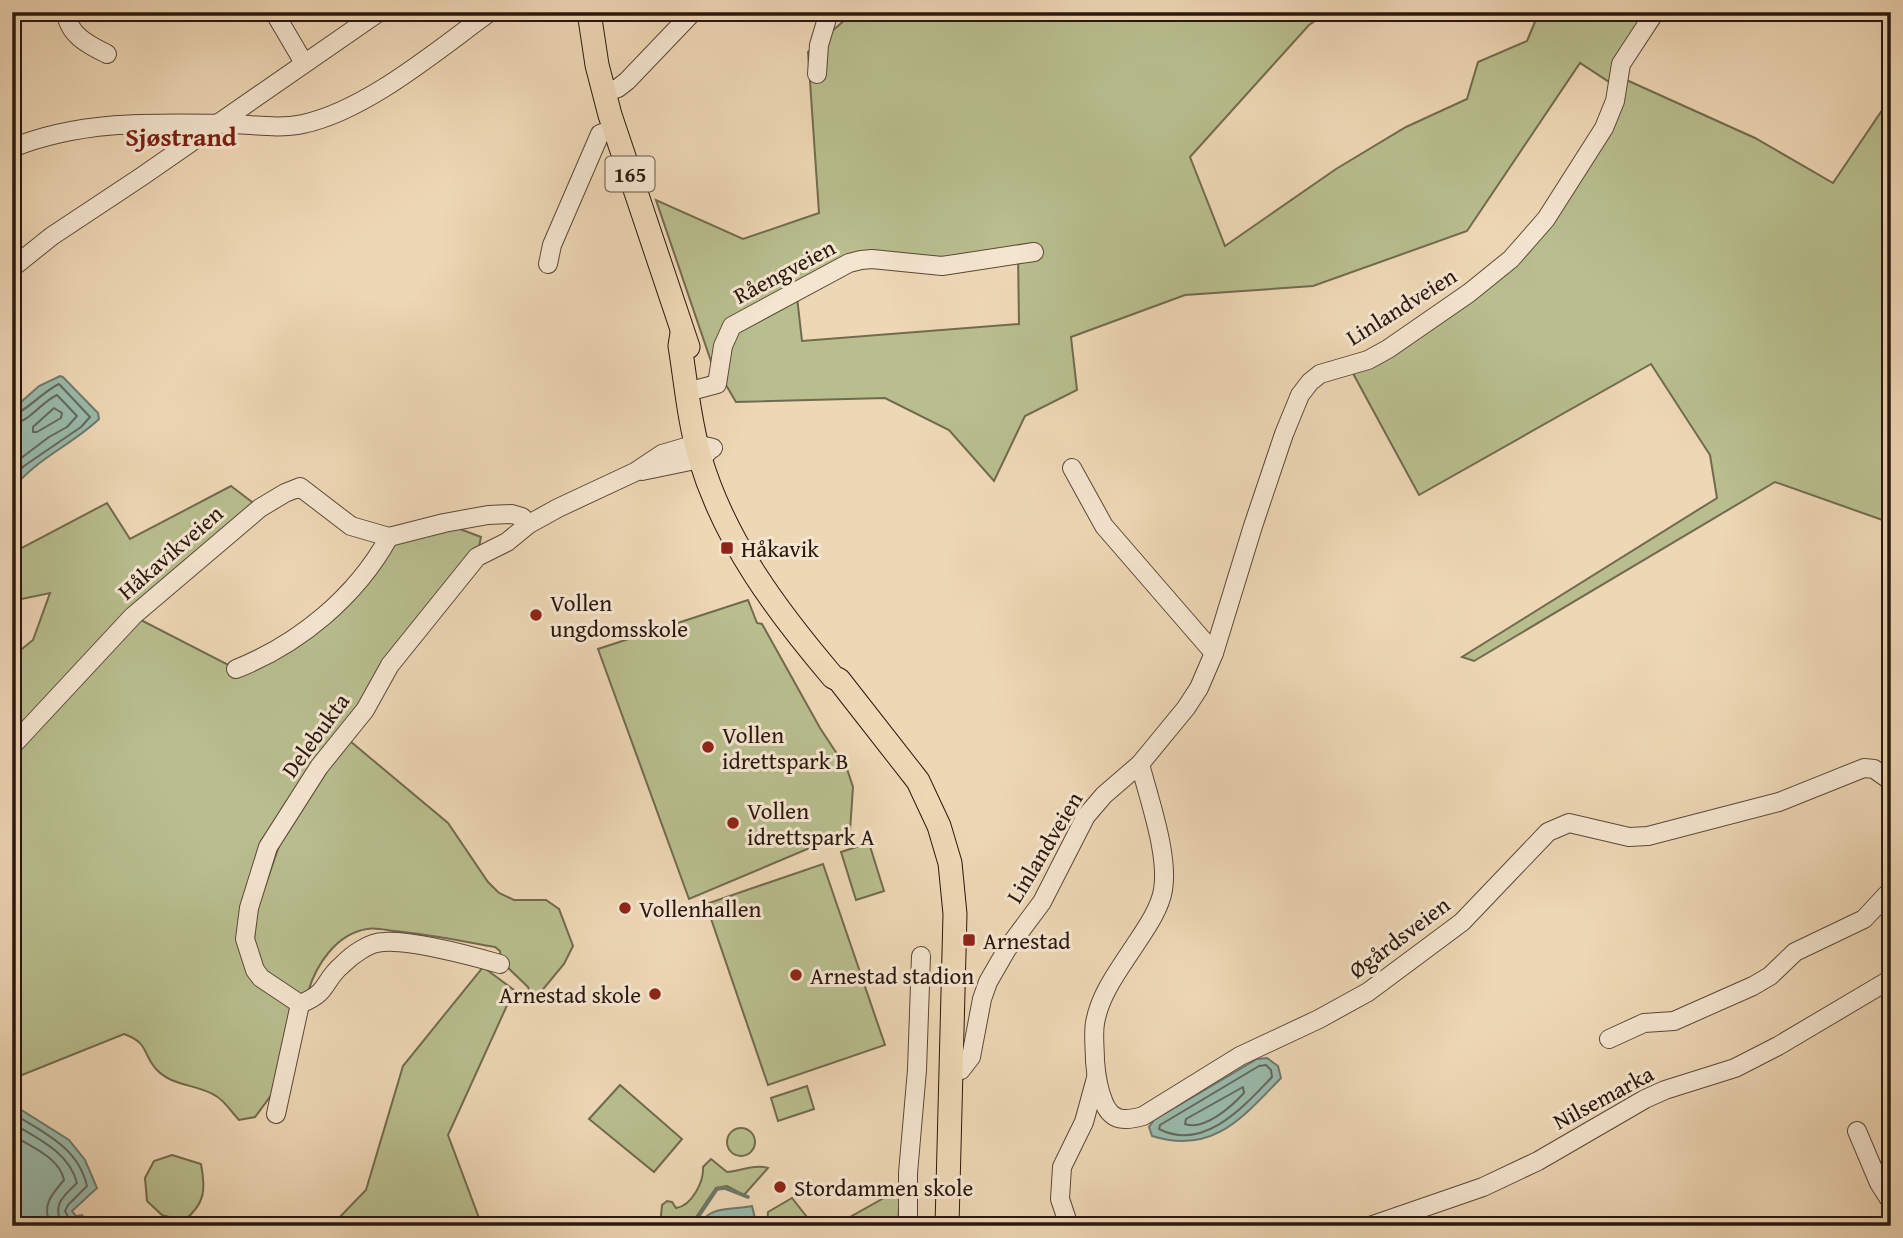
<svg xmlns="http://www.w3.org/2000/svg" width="1903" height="1238" font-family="'Gentium Book Plus',serif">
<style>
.green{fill:#b8be8e;stroke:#716a4e;stroke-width:2}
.water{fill:#99baab;stroke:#6d796d;stroke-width:2}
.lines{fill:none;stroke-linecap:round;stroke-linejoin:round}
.shore{stroke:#62685d;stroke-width:2}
.stream{stroke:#6d796d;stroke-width:3.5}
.minor-casing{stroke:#5b4738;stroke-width:20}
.major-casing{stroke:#2a170f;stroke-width:25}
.minor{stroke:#f4e5cf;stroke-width:18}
.major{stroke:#eed7b5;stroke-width:23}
.poi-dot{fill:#8f2418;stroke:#f4e5cf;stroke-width:2.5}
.labels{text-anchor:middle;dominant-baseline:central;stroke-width:6;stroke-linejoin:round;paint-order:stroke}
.shield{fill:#f4e5cf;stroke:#675549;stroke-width:2}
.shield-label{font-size:21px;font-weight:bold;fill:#2a170f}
.street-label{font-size:23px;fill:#2a170f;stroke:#f4e5cf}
.poi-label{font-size:23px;fill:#2a170f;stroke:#f4e5cf;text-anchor:start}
.quarter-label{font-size:26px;font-weight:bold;fill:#7a1f14;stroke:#f4e5cf}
</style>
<rect width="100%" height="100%" fill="#eed7b5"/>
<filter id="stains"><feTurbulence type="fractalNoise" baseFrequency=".00286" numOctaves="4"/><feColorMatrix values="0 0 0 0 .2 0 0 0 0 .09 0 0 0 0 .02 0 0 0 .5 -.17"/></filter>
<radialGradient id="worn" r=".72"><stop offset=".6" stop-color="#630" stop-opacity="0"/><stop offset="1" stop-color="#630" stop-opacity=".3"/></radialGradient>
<!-- green -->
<g class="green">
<polygon points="854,12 1328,12 1309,25 1190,157 1225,246 1336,169 1406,127 1467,99 1478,62 1527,41 1537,17 1545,12 1666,12 1622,78 1755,138 1833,183 1891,97 1891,523 1775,482 1474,661 1462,657 1717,498 1710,455 1651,364 1419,495 1349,366 1514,260 1580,172 1612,84 1580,63 1467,231 1313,286 1185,295 1071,337 1077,390 1025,416 994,481 949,430 885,398 736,402 726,385 728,350 739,332 797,297 802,341 1019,324 1018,253 929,265 872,256 740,317 715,373 656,200 743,239 819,213 808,52"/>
<path d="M231,486L260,508L133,616L236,669L287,645L389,537L444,523L481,537L477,557L268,847L249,957L292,1005L275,1090L255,1117L239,1120C232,1113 225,1101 216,1096C198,1084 172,1087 156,1069C142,1053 149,1043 124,1034L12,1079V657L33,640L50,593L12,601V553L107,503L130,539Z"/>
<polygon points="748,600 757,623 762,624 820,728 847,769 853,787 850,831 689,899 598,649"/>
<path d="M350,741L448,823L488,882L499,893L514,900H546L559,909L573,946L564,964L535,999L531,997L528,987L501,961L500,951L495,947C461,941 428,934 394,931C386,930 375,927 367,929C336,934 316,965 308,992L303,996L263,971L254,939L257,910L281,840L324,771Z"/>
<polygon points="869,843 884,891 856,900 841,852"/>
<polygon points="823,864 885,1045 768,1085 706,904"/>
<polygon points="483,967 514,990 448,1135 482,1226 331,1226 366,1190 403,1066"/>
<polygon points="620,1085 682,1139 654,1172 589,1119"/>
<polygon points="807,1086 814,1109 778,1121 771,1098"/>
<circle cx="741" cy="1142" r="14"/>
<path d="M172,1155L201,1164C206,1191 205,1203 184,1221L162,1215L147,1201L145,1178L154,1161Z"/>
<path d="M711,1159L727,1172C740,1171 756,1164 768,1168L744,1195L727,1186L716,1188L690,1226H660L662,1205L667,1201L672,1202L676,1208C692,1206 704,1181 703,1167Z"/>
<polygon points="900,1189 898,1226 834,1226"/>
<polygon points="792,1198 814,1226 767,1226 768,1212"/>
</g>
<!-- water -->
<g class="water">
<path d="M60,376L63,377L98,413L99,419C72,445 35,459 12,490V410L39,386Z"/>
<path d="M1267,1058L1278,1066L1281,1078C1242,1118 1213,1155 1152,1136L1149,1127L1154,1120L1257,1059Z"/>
<polygon points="12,1104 69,1140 85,1160 97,1188 72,1211 76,1216 82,1215 93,1226 12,1226"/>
<path d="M752,1206L757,1226H700C707,1205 734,1210 752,1206Z"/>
</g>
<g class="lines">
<!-- shore -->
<g class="shore">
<polygon points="54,408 62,413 61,418 37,432 33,432 33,427"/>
<path d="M12,415C25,413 43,391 59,384L90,417L81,427L24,466L12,478"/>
<path d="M12,424C30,422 41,402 57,395L77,416L67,427L49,437L12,465"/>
<path d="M1266,1065L1271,1070L1272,1077C1244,1106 1204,1152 1159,1129L1160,1125L1259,1066Z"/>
<path d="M1243,1087L1244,1093C1231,1107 1204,1131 1185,1124L1186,1119Z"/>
<path d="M12,1113C43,1132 78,1147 87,1186L68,1205L65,1211L70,1220L83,1226"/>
<path d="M12,1123C37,1138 69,1152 77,1183C63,1196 50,1207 64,1226"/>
<path d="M12,1135C30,1146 60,1158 64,1180C51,1195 41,1206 51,1226"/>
</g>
<!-- stream -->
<polyline class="stream" points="692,1226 717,1189 725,1188 748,1197"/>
<!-- minor casing -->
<g class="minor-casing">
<g id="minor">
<path d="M66,12C68,35 89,45 107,54"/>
<polyline points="274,12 304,63"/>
<polyline points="817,74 819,45 829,12"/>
<polyline points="603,93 618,88 627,81 693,12"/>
<path d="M12,148C83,119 158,123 234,124C257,125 279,129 303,124C367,110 436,51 490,12"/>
<polyline points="548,264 552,245 600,134 614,129"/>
<polyline points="12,268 52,236 141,177 379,12"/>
<polyline points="687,392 717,384 723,346 732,326 849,263 861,260 872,259 942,266 1034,252"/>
<polyline points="1072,468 1104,526 1214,653"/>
<polyline points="642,471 700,459 708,452"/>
<path d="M236,669C299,644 356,597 389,537"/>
<polyline points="12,746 133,616 260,508 285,493 300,487 351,526 389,537 444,523 488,515 512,514 522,517 529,524"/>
<path d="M1140,764C1149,799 1169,855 1163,890C1160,908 1147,927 1137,942C1121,967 1100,993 1095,1023C1093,1035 1095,1049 1095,1061C1096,1075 1098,1089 1104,1103C1112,1122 1126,1121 1143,1116L1240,1056L1319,1019L1368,992L1462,922L1548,832L1569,823L1629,837L1648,836L1779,802L1864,768L1874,769L1891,781"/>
<polyline points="300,1004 261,978 255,970 245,939 249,908 268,847 319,767 365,710 390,665 477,557 507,542 529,524 558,508 635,472 662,454 696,444 713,448"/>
<path d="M300,1004C330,992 322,982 342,965C352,955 369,942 384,942C411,940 472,956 500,964"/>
<polyline points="1609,1039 1644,1023 1674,1021 1753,986 1770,976 1795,952 1864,919 1891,890"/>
<polyline points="950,1070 961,1070 971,1057 982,999 988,982 1007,949 1042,902 1086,816 1104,795 1140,764 1186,708 1199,688 1214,653 1253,526 1284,434 1300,395 1310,382 1320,374 1368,360 1388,349 1469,293 1511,259 1546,219 1604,128 1615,101 1621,64 1655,12"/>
<polyline points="276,1114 300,1004"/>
<polyline points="1857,1131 1879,1183 1891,1202"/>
<polyline points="908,1226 908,1173 917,1070 921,956"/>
<polyline points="1069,1226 1060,1199 1062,1167 1084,1122 1096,1078"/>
<polyline points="1370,1226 1483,1187 1538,1161 1645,1099 1665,1090 1735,1068 1778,1046 1891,979"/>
</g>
</g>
<!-- major casing -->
<g class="major-casing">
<g id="major">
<polyline points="589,12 597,65 610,115 688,347"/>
<path d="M682,333L680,346C686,383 689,421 700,458C725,542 777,611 833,677L839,680L918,781L939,826L950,863L955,914L947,1226"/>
</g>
</g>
<!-- minor -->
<use href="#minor" class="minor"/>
<!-- major -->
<use href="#major" class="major"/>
</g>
<!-- markers -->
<g class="poi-dot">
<rect x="720" y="541" width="14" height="14" rx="3.5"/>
<circle cx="536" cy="615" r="7"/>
<circle cx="708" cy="747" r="7"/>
<circle cx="733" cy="823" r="7"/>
<circle cx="625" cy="908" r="7"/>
<rect x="962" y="933" width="14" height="14" rx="3.5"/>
<circle cx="796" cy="975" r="7"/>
<circle cx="655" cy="994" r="7"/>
<circle cx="780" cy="1187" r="7"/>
</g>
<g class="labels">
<!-- shield labels -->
<rect class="shield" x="605.5" y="156.5" width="49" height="35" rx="5"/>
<g class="shield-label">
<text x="630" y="174">165</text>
</g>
<!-- street labels -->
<g class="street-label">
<text transform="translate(784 271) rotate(-28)">Råengveien</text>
<text transform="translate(1401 306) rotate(-32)">Linlandveien</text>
<text transform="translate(170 552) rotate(-41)">Håkavikveien</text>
<text transform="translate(315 735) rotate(-54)">Delebukta</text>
<text transform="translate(1044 847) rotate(-59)">Linlandveien</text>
<text transform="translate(1399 937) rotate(-37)">Øgårdsveien</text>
<text transform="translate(1603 1097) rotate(-28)">Nilsemarka</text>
</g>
<!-- poi labels -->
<g class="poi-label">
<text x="741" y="548">Håkavik</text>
<text x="550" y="602">Vollen<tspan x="550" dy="26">ungdomsskole</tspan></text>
<text x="722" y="734">Vollen<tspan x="722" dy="26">idrettspark B</tspan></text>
<text x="747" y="810">Vollen<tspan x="747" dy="26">idrettspark A</tspan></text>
<text x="639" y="908">Vollenhallen</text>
<text x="983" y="940">Arnestad</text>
<text x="810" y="975">Arnestad stadion</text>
<text x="641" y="994" text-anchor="end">Arnestad skole</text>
<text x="794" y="1187">Stordammen skole</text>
</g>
<!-- quarter labels -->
<g class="quarter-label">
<text x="181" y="136">Sjøstrand</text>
</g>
</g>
<!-- margin -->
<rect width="1903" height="1238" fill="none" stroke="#eed7b5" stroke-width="42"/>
<rect x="14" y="14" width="1875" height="1210" fill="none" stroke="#2a170f" stroke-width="3.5"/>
<rect x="21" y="21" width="1861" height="1196" fill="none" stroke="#2a170f" stroke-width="2"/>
<rect width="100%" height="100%" filter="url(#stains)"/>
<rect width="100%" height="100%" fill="url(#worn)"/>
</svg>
